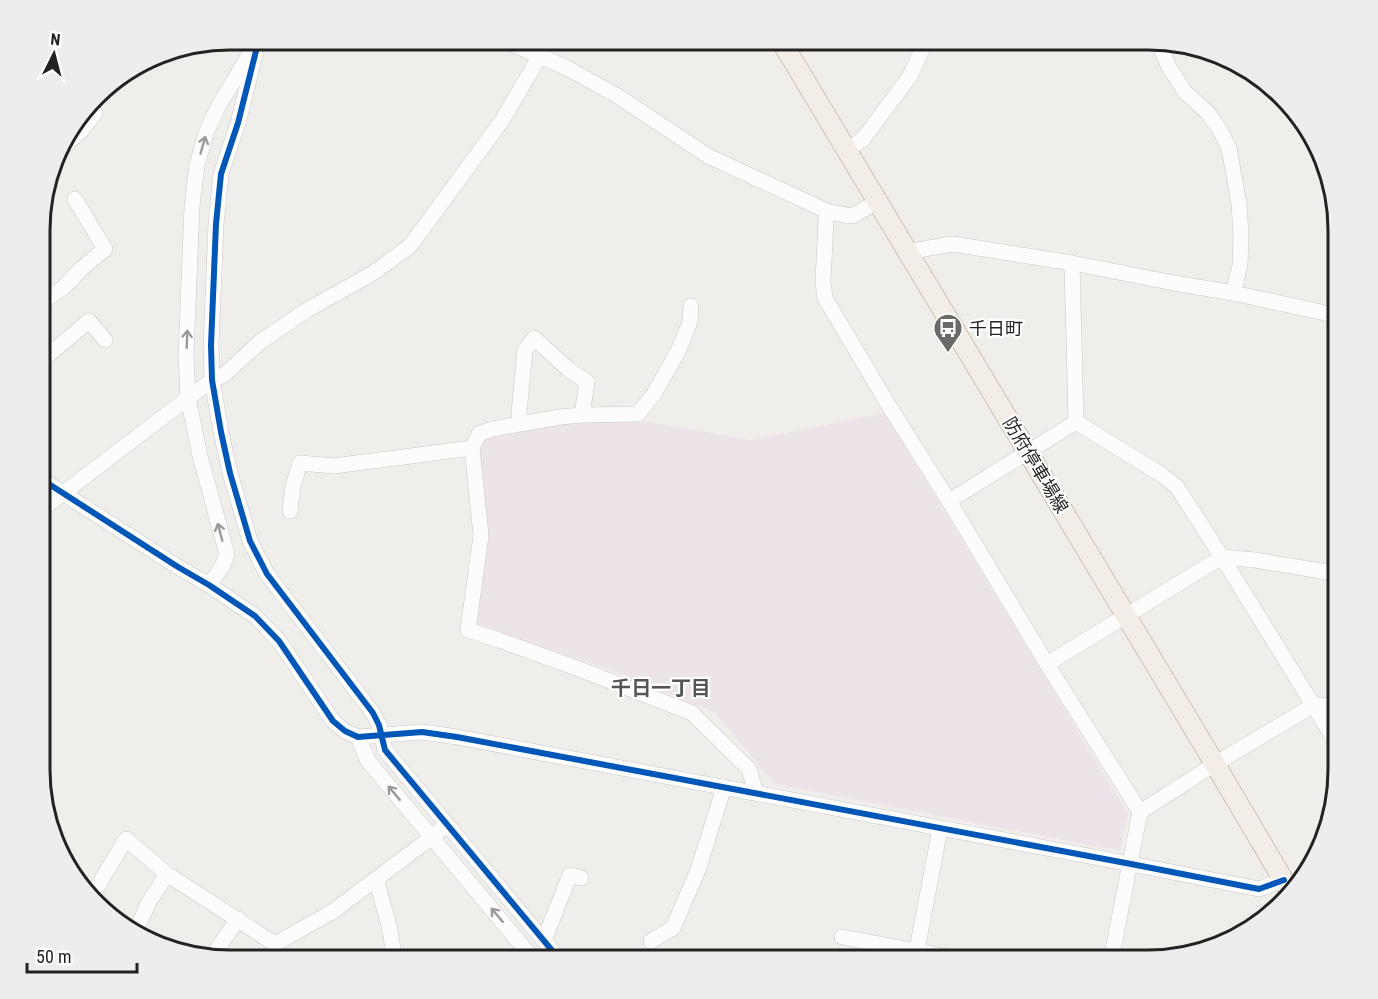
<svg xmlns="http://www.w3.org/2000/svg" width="1378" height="999" font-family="'Roboto Condensed','Noto Sans JP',sans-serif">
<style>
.industrial{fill:#ede4e9}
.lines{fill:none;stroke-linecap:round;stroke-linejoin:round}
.minor-casing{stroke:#c9c8c7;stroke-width:16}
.major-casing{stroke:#a79c86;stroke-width:21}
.minor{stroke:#fdfcfc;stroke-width:15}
.major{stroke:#f3ede7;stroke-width:20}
.cycleway-casing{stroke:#fff;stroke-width:10}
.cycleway{stroke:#0057b8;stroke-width:6}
.oneway{stroke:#9a9a9a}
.labels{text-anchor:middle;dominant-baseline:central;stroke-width:4.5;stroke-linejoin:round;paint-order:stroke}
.poi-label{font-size:18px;fill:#222;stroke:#fff;text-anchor:start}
.street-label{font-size:18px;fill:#222;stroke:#fff}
.neighbourhood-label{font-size:20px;font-weight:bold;fill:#555;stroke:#fff}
.rim{fill:none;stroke:#222;stroke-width:3}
</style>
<rect width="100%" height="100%" fill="#f0eeeb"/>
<!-- industrial -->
<polygon class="industrial" points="885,413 1128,814 1120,851 775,784 715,713 633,678 473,623 478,449 488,436 582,420 632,419 751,440"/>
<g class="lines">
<!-- minor casing -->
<g class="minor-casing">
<g id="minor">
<polyline points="259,39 238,123 221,174 216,224 211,345 212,380 221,432 230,473 250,541 267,574 373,713 379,725 385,750 560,960"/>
<polyline points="500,39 565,67 616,95 708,156 829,212 852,216 877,202"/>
<polyline points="1157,39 1169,67 1185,92 1207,112 1220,130 1229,148 1239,204 1241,234 1240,265 1233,293"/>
<polyline points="59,151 82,130 95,113"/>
<polyline points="846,151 863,139 910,76 927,39"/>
<polyline points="829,212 826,219 823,282 825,298 889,406 949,501 1047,664 1140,812 1111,960"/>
<polyline points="907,252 952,244 1072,263 1174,283 1233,293 1339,316"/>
<polyline points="1072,263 1076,422"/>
<polyline points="41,303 64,287 81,269 105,249 75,199"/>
<polyline points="691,306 690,322 678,351 654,394 638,414 582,415 560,417 492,429 479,434 472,448 481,535 468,630 499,640 579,669 692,713 749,769 756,793"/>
<polyline points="41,361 89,321 105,340"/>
<polyline points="1076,422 1162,475 1177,487 1222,557 1339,747"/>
<polyline points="520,423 519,413 525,350 534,338 568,369 587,382 582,415"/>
<polyline points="41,479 178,567 209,585 255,616 279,641 333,721 345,731 358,737 422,732 457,737 1131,864 1259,889 1284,880"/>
<polyline points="949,501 1076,422"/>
<polyline points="41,510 188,398 212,380 224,375 260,342 307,310 373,273 410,246 501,122 534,66 547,39"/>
<polyline points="290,511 293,486 300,463 334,466 472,448"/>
<polyline points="209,585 222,567 227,554 200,456 188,398 186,355 192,206 197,165 206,133 218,107 249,55"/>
<polyline points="1047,664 1222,557 1255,560 1339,574"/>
<polyline points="358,737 368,761 534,960"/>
<polyline points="1140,812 1215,764 1314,705 1339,706"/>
<polyline points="376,879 389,925 395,960"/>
<polyline points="93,898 96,889 126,839 167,874 275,944 332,912 432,837 446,825"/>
<polyline points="135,932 149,902 167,874"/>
<polyline points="842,937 965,960"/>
<polyline points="544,940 570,875 581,878"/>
<polyline points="651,941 673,928 698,870 724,787"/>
<polyline points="211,958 238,919"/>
<polyline points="915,960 940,829"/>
</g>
</g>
<!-- major casing -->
<g class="major-casing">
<polyline id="major" points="780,39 1215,764 1291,893"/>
</g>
<!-- minor -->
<use href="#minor" class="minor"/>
<!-- major -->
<use href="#major" class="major"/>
<!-- cycleway casing -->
<g class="cycleway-casing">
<g id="cycleway">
<polyline points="259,39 238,123 221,174 216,224 211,345 212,380 221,432 230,473 250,541 267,574 373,713 379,725 385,750 560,960"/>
<polyline points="41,479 178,567 209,585 255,616 279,641 333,721 345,731 358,737 422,732 457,737 1131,864 1259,889 1284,880"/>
</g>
</g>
<!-- cycleway -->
<use href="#cycleway" class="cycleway"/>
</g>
<!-- one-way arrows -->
<defs><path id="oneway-shaft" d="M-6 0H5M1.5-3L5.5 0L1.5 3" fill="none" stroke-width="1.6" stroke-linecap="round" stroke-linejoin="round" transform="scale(1.5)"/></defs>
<g class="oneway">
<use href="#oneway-shaft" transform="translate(203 145) rotate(-74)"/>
<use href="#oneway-shaft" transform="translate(187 339) rotate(-88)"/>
<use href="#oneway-shaft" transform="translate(220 532) rotate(-105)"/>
<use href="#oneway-shaft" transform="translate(394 793) rotate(-130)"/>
<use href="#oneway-shaft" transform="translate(497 915) rotate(-130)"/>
</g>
<!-- icons -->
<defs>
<g id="bus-pin" transform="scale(1.5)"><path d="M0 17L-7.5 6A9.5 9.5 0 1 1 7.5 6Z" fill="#6a6968" stroke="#fff"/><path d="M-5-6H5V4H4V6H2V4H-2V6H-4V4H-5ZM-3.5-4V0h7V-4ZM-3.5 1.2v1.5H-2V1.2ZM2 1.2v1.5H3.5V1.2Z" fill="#fff"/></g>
</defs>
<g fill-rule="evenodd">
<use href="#bus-pin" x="948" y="328"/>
</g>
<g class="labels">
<!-- poi labels -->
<g class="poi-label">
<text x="969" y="328">千日町</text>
</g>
<!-- street labels -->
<g class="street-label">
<text transform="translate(1036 465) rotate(59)">防府停車場線</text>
</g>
<!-- neighbourhood labels -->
<g class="neighbourhood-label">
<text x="661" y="688">千日一丁目</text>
</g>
</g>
<!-- crop -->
<path d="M0 0H1378V999H0ZM230 50H1148A180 180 0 0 1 1328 230V770A180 180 0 0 1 1148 950H230A180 180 0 0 1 50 770V230A180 180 0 0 1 230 50Z" fill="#ededed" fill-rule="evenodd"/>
<path class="rim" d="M230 50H1148A180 180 0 0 1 1328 230V770A180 180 0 0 1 1148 950H230A180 180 0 0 1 50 770V230A180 180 0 0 1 230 50Z"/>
<!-- north arrow -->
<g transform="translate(54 54) rotate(6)" stroke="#ffffff" stroke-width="4.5" paint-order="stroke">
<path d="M0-4.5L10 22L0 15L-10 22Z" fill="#222222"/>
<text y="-9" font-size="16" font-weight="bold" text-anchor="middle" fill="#222222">N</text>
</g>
<!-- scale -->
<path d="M27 963v9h110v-9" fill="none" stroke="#222222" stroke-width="3"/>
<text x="36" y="963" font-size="18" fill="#222222" stroke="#ffffff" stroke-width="4.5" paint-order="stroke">50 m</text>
</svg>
